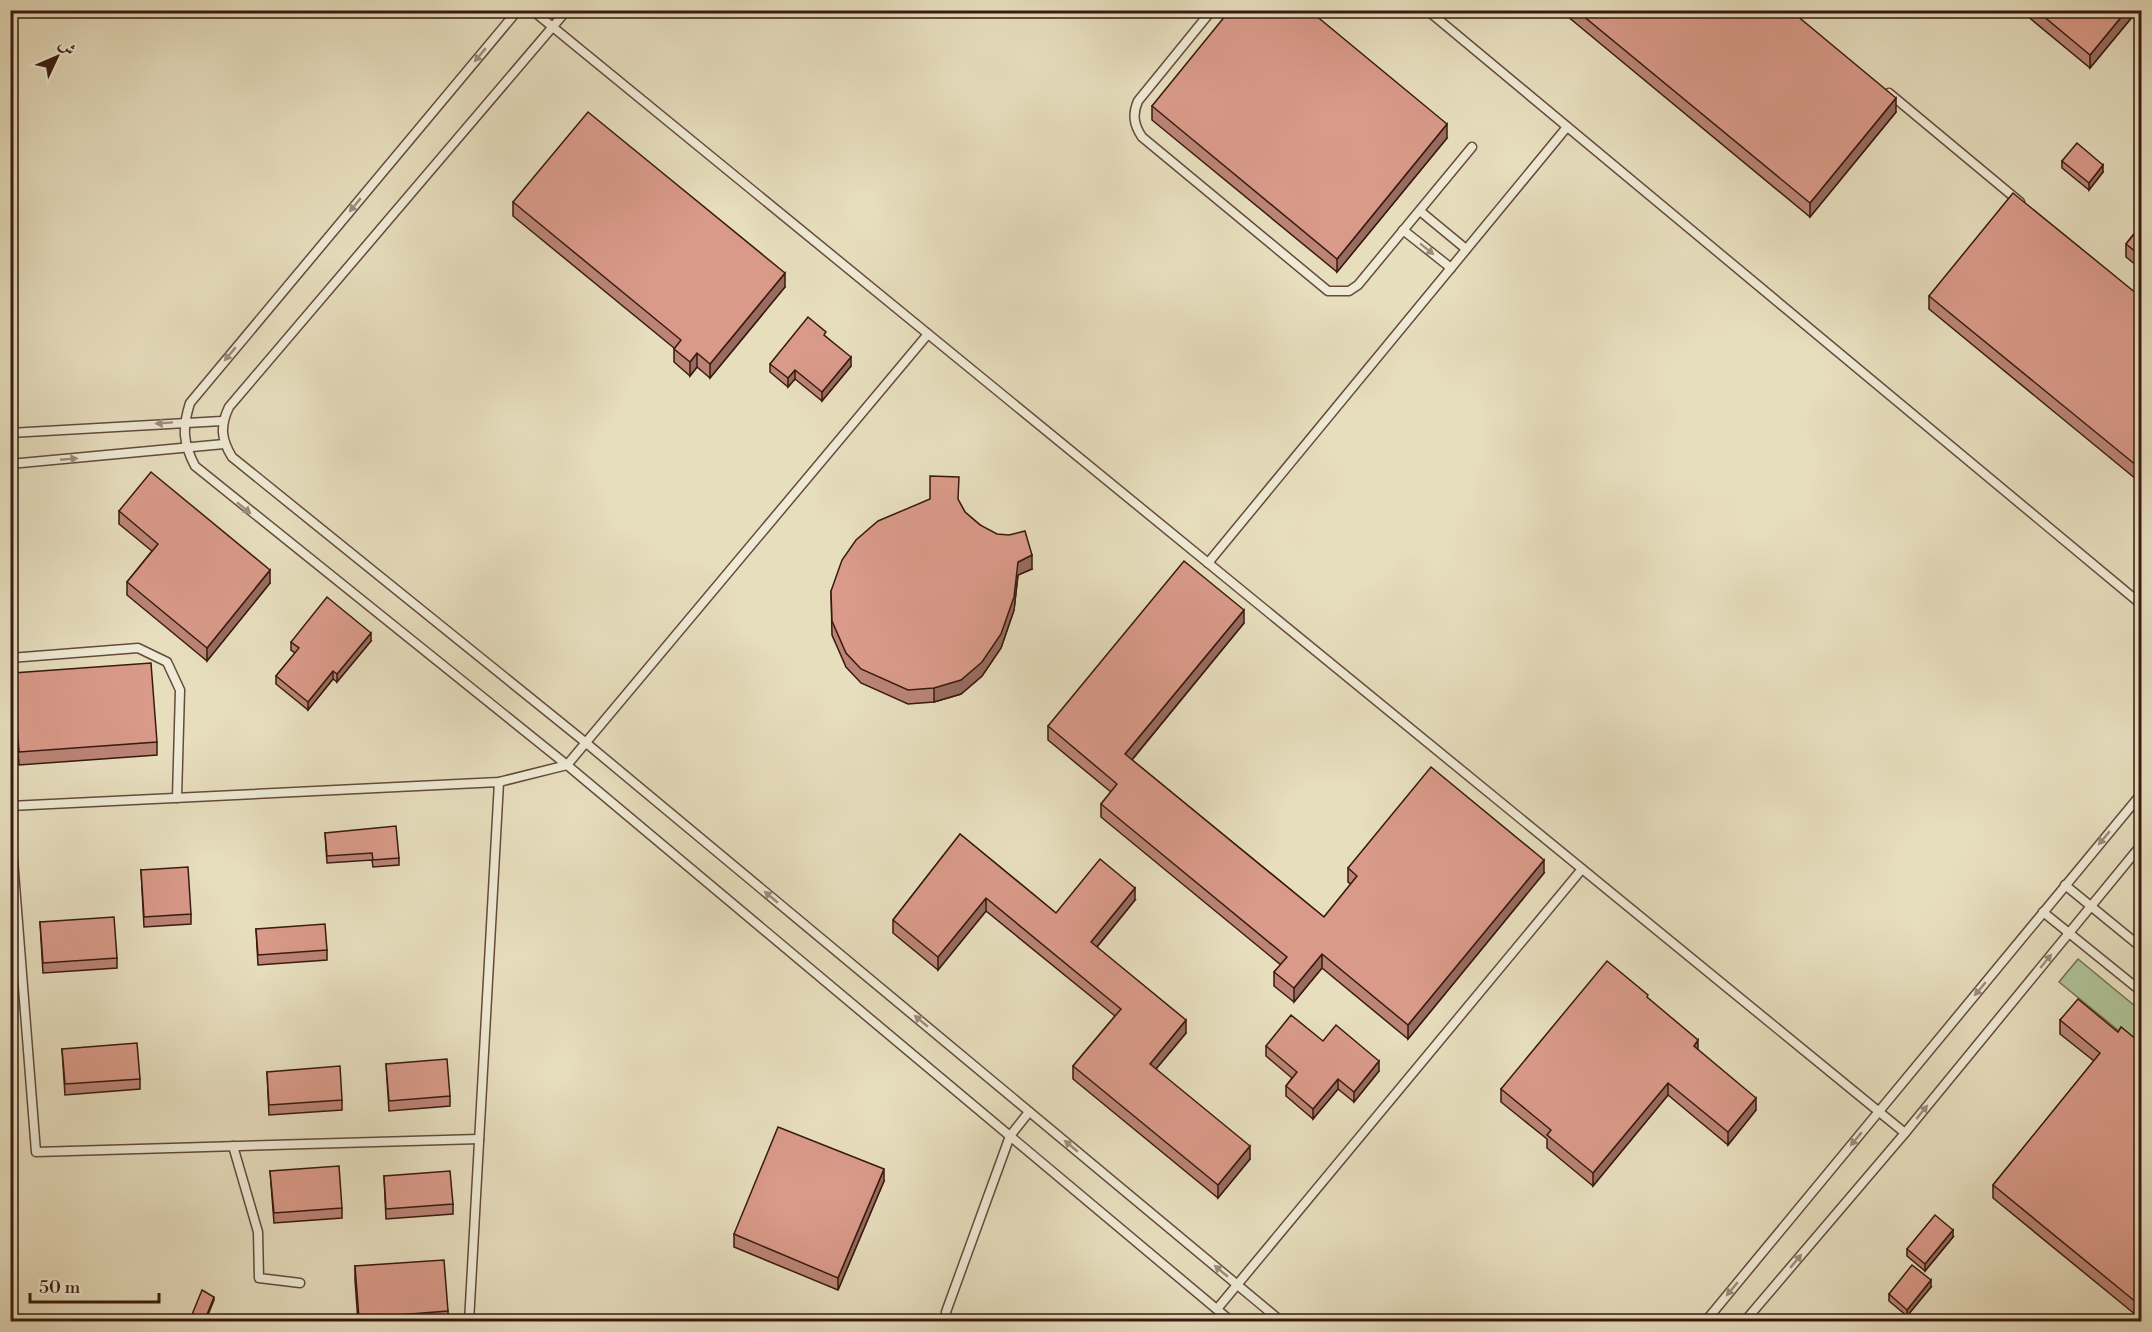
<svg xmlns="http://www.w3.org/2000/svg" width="2152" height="1332" font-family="'Libre Bodoni',Amiri,serif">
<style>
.green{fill:#afc296;stroke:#746e52;stroke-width:1.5}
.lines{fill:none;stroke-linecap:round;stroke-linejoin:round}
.lane-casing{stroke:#644b3b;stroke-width:11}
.lane{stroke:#efead5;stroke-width:8}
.wall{fill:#bb8476;stroke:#381a0f;stroke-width:1.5}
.shaded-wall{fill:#986c60;stroke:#381a0f;stroke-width:1.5}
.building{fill:#d99a89;stroke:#381a0f;stroke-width:1.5}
.oneway{fill:#9d8c7c}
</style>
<rect width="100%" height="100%" fill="#e7debe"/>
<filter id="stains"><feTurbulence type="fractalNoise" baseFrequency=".00333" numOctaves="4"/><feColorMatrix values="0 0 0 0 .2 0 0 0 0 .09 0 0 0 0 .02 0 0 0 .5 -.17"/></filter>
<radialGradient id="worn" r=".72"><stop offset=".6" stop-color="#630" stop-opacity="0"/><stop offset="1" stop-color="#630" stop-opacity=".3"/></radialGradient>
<!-- green -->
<polygon class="green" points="2078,959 2141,1011 2141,1049 2059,982"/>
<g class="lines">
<!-- lane casing -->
<g class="lane-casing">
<g id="lane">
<path d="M518,10L190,403C182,428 183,443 195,466L567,765L1232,1322"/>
<polyline points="532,10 1905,1133"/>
<path d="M567,10L229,407C220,426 221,439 232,457L585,742L1282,1322"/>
<path d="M1212,10L1138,101C1132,115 1134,125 1142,137L1328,291H1349L1358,285L1472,147"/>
<polyline points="1427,10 2142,605"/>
<polyline points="1889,93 2020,202"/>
<polyline points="1420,211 1466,249"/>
<polyline points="1403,230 1451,268"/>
<polyline points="10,433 222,421"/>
<polyline points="10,464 224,444"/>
<polyline points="1208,563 1567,127"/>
<polyline points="10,658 138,648 167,662 180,690 177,798"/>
<polyline points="10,806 499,782 567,765 928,334"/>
<polyline points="10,821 36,1152 479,1139"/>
<polyline points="2065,885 2142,948"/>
<polyline points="2043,912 2142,992"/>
<polyline points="233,1146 258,1232 259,1278 300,1283"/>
<polyline points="1217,1309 1582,869"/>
<polyline points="469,1322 499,782"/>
<polyline points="946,1322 946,1312 1010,1136 1029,1112"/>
<polyline points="1705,1322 2142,793"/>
<polyline points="1744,1322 1905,1133 2142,844"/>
</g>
</g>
<!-- lane -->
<use href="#lane" class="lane"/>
</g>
<!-- wall -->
<g class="wall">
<polygon points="1567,10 1790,10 1896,112 1810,217 1567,16"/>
<polygon points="2020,10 2138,10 2090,68"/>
<polygon points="1152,106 1447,138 1337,272 1152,120"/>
<polygon points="2062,161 2103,172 2089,190 2062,168"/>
<polygon points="513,202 785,287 710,378 697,367 690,376 674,362 674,348 513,216"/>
<polygon points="2142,224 2142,270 2126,257 2126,244"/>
<polygon points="1929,296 2142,298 2142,484 1929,309"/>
<polygon points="826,337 851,366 822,401 795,379 788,387 770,372 770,364"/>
<polygon points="958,500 965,512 1032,569 1018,575 1014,610 1001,648 982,676 961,694 934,702 908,704 861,683 846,667 832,635 831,591"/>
<polygon points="119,511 270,583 207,661 127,595 127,582 152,551 119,524"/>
<polygon points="1244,623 1132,760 1324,917 1351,884 1348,882 1348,868 1544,873 1408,1039 1322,968 1294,1002 1274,986 1274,972 1281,965 1101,817 1101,804 1111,792 1048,740 1048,726"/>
<polygon points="371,641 337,682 333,679 308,710 276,684 276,676 295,653 291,650 291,642"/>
<polygon points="13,673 157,742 157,755 19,765 13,686"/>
<polygon points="325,833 399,858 399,865 373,867 372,860 327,863"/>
<polygon points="960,834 1056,913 1135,900 1097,947 1186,1033 1156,1069 1250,1159 1218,1198 1073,1079 1073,1066 1115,1016 986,911 938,970 893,933 893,920"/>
<polygon points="141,870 191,914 191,924 144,927"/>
<polygon points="40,922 117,958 117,968 43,973"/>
<polygon points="256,929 327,950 327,960 258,965"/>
<polygon points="1648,999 1756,1110 1728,1145 1668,1095 1593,1186 1547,1148 1547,1139 1501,1102 1501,1089"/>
<polygon points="2060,1020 2142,1044 2142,1320 1993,1198 1993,1185 2094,1061 2060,1034"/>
<polygon points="1323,1041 1379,1071 1354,1102 1338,1089 1313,1119 1286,1096 1286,1086 1292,1078 1266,1056 1266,1046"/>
<polygon points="62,1049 140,1079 140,1089 65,1095"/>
<polygon points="386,1064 450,1096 450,1106 389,1111"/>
<polygon points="267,1072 342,1100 342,1110 269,1115"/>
<polygon points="270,1171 342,1208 342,1218 274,1223"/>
<polygon points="384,1176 453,1204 453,1214 386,1219"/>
<polygon points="884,1181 838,1290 734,1247 734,1234"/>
<polygon points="1953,1237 1925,1271 1907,1256 1907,1249"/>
<polygon points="355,1266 448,1311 448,1322 358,1322 355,1280"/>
<polygon points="1931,1287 1907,1316 1889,1301 1889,1294"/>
</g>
<!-- shaded-wall -->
<g class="shaded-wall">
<polygon points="2127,10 2138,10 2090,68 2090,55"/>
<polygon points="1896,98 1896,112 1810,217 1810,203"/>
<polygon points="1447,124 1447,138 1337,272 1337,259"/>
<polygon points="2103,165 2103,172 2089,190 2089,183"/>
<polygon points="785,273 785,287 710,378 710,364"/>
<polygon points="697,353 697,367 690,376 690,362"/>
<polygon points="851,357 851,366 822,401 822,392"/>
<polygon points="795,370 795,379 788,387 788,378"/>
<polygon points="1032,555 1032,569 1018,575 1014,610 1001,648 982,676 961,694 934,702 934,688 1018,562"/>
<polygon points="270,570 270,583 207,661 207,648"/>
<polygon points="1244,610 1244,623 1125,768 1125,754"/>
<polygon points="371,633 371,641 337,682 337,674"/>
<polygon points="333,671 333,679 308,710 308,702"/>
<polygon points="1544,860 1544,873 1408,1039 1408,1025"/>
<polygon points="1135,888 1135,900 1091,954 1091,942"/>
<polygon points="986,898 986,911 938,970 938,957"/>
<polygon points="1322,954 1322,968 1294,1002 1294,988"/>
<polygon points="1186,1020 1186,1033 1150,1076 1150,1064"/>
<polygon points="1698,1040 1698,1053 1694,1046"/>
<polygon points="1379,1061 1379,1071 1354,1102 1354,1092"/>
<polygon points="1338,1079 1338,1089 1313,1119 1313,1109"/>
<polygon points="1668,1083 1668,1095 1593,1186 1593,1173"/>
<polygon points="1756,1098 1756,1110 1728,1145 1728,1132"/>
<polygon points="1250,1146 1250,1159 1218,1198 1218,1185"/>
<polygon points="884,1169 884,1181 838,1290 838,1278"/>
<polygon points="1953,1230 1953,1237 1925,1271 1925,1264"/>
<polygon points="1931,1280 1931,1287 1907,1316 1907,1310"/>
<polygon points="214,1297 214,1300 205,1322 204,1322"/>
</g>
<!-- building -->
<g class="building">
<polygon points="1230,10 1309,10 1447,124 1337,259 1152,106"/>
<polygon points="1576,10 1790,10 1896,98 1810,203"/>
<polygon points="2036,10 2127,10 2090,55"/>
<polygon points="588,112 785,273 710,364 697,353 690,362 674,349 681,340 513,202"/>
<polygon points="2077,143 2103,165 2089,183 2062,161"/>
<polygon points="2013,193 2142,298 2142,470 1929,296"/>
<polygon points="2142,224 2142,257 2126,244"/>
<polygon points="808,317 826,332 824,335 851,357 822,392 795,370 788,378 770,364"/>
<polygon points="151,472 270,570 207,648 127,582 158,544 119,511"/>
<polygon points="930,476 959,477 958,499 965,512 980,525 997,534 1009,535 1025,531 1032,555 1018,562 1014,597 1001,634 982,662 961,680 934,688 908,690 861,669 846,653 832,621 831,591 842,560 856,540 878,521 930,499"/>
<polygon points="1184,561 1244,610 1125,754 1324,917 1357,876 1348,868 1431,767 1544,860 1408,1025 1322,954 1294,988 1274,972 1287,957 1101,804 1117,784 1048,726"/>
<polygon points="327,597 371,633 337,674 333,671 308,702 276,676 299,648 291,642"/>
<polygon points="151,663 157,742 19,752 13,673"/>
<polygon points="396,826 399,858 373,860 372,853 327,856 325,833"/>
<polygon points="960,834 1056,913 1100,859 1135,888 1091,942 1186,1020 1150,1064 1250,1146 1218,1185 1073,1066 1121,1009 986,898 938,957 893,920"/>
<polygon points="188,867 191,914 144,917 141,870"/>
<polygon points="114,917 117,958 43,963 40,922"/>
<polygon points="325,924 327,950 258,955 256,929"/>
<polygon points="1607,961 1648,995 1647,997 1698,1040 1694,1046 1756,1098 1728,1132 1668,1083 1593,1173 1547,1135 1551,1130 1501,1089"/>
<polygon points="2078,999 2118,1032 2121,1027 2142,1044 2142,1307 1993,1185 2100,1053 2060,1020"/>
<polygon points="1291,1015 1323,1041 1336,1025 1379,1061 1354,1092 1338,1079 1313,1109 1286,1086 1297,1072 1266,1046"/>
<polygon points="137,1043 140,1079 65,1084 62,1049"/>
<polygon points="447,1059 450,1096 389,1101 386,1064"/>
<polygon points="340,1066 342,1100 269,1105 267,1072"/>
<polygon points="778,1127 884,1169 838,1278 734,1234"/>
<polygon points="339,1166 342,1208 274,1213 270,1171"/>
<polygon points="450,1171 453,1204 386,1209 384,1176"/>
<polygon points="1935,1215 1953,1230 1925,1264 1907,1249"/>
<polygon points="444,1260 448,1311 359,1318 355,1266"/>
<polygon points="1912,1265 1931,1280 1907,1310 1889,1294"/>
<polygon points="202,1290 214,1297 204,1322 189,1322"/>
</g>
<!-- one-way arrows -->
<defs><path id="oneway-solid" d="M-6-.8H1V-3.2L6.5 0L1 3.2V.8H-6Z" transform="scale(1.5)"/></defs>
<g class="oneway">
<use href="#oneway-solid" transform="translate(480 55) rotate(130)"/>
<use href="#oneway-solid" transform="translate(355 205) rotate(130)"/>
<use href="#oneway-solid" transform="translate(1427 249) rotate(39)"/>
<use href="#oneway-solid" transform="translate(230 354) rotate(130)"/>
<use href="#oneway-solid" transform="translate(164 423) rotate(176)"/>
<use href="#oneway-solid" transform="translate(69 459) rotate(-5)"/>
<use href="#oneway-solid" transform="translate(244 508) rotate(39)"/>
<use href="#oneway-solid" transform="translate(2104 838) rotate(130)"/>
<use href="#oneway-solid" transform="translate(771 897) rotate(-140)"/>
<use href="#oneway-solid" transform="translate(2046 961) rotate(-51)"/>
<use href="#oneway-solid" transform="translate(1980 989) rotate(130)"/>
<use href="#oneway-solid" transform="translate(921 1021) rotate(-140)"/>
<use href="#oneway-solid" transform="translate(1922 1112) rotate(-51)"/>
<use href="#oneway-solid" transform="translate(1856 1139) rotate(130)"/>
<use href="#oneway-solid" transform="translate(1071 1146) rotate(-140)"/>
<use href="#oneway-solid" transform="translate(1796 1261) rotate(-50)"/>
<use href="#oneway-solid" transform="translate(1221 1271) rotate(-140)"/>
<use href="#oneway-solid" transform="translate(1732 1289) rotate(130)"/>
</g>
<!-- margin -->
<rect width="2152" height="1332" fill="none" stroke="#e7debe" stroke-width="36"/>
<rect x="12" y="12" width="2128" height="1308" fill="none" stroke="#381a0f" stroke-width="3"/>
<rect x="18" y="18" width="2116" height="1296" fill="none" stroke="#381a0f" stroke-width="1.5"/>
<!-- north arrow -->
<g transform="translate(57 57) rotate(46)" stroke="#efead5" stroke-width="4.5" paint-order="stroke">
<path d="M0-4.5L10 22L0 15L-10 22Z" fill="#381a0f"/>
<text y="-9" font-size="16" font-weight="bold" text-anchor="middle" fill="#381a0f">ش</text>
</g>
<!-- scale -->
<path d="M30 1293v9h129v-9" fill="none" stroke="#381a0f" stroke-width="3"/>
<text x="39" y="1293" font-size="18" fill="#381a0f" stroke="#efead5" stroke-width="4.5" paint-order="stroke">50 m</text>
<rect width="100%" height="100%" filter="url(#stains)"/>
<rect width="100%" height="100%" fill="url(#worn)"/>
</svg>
